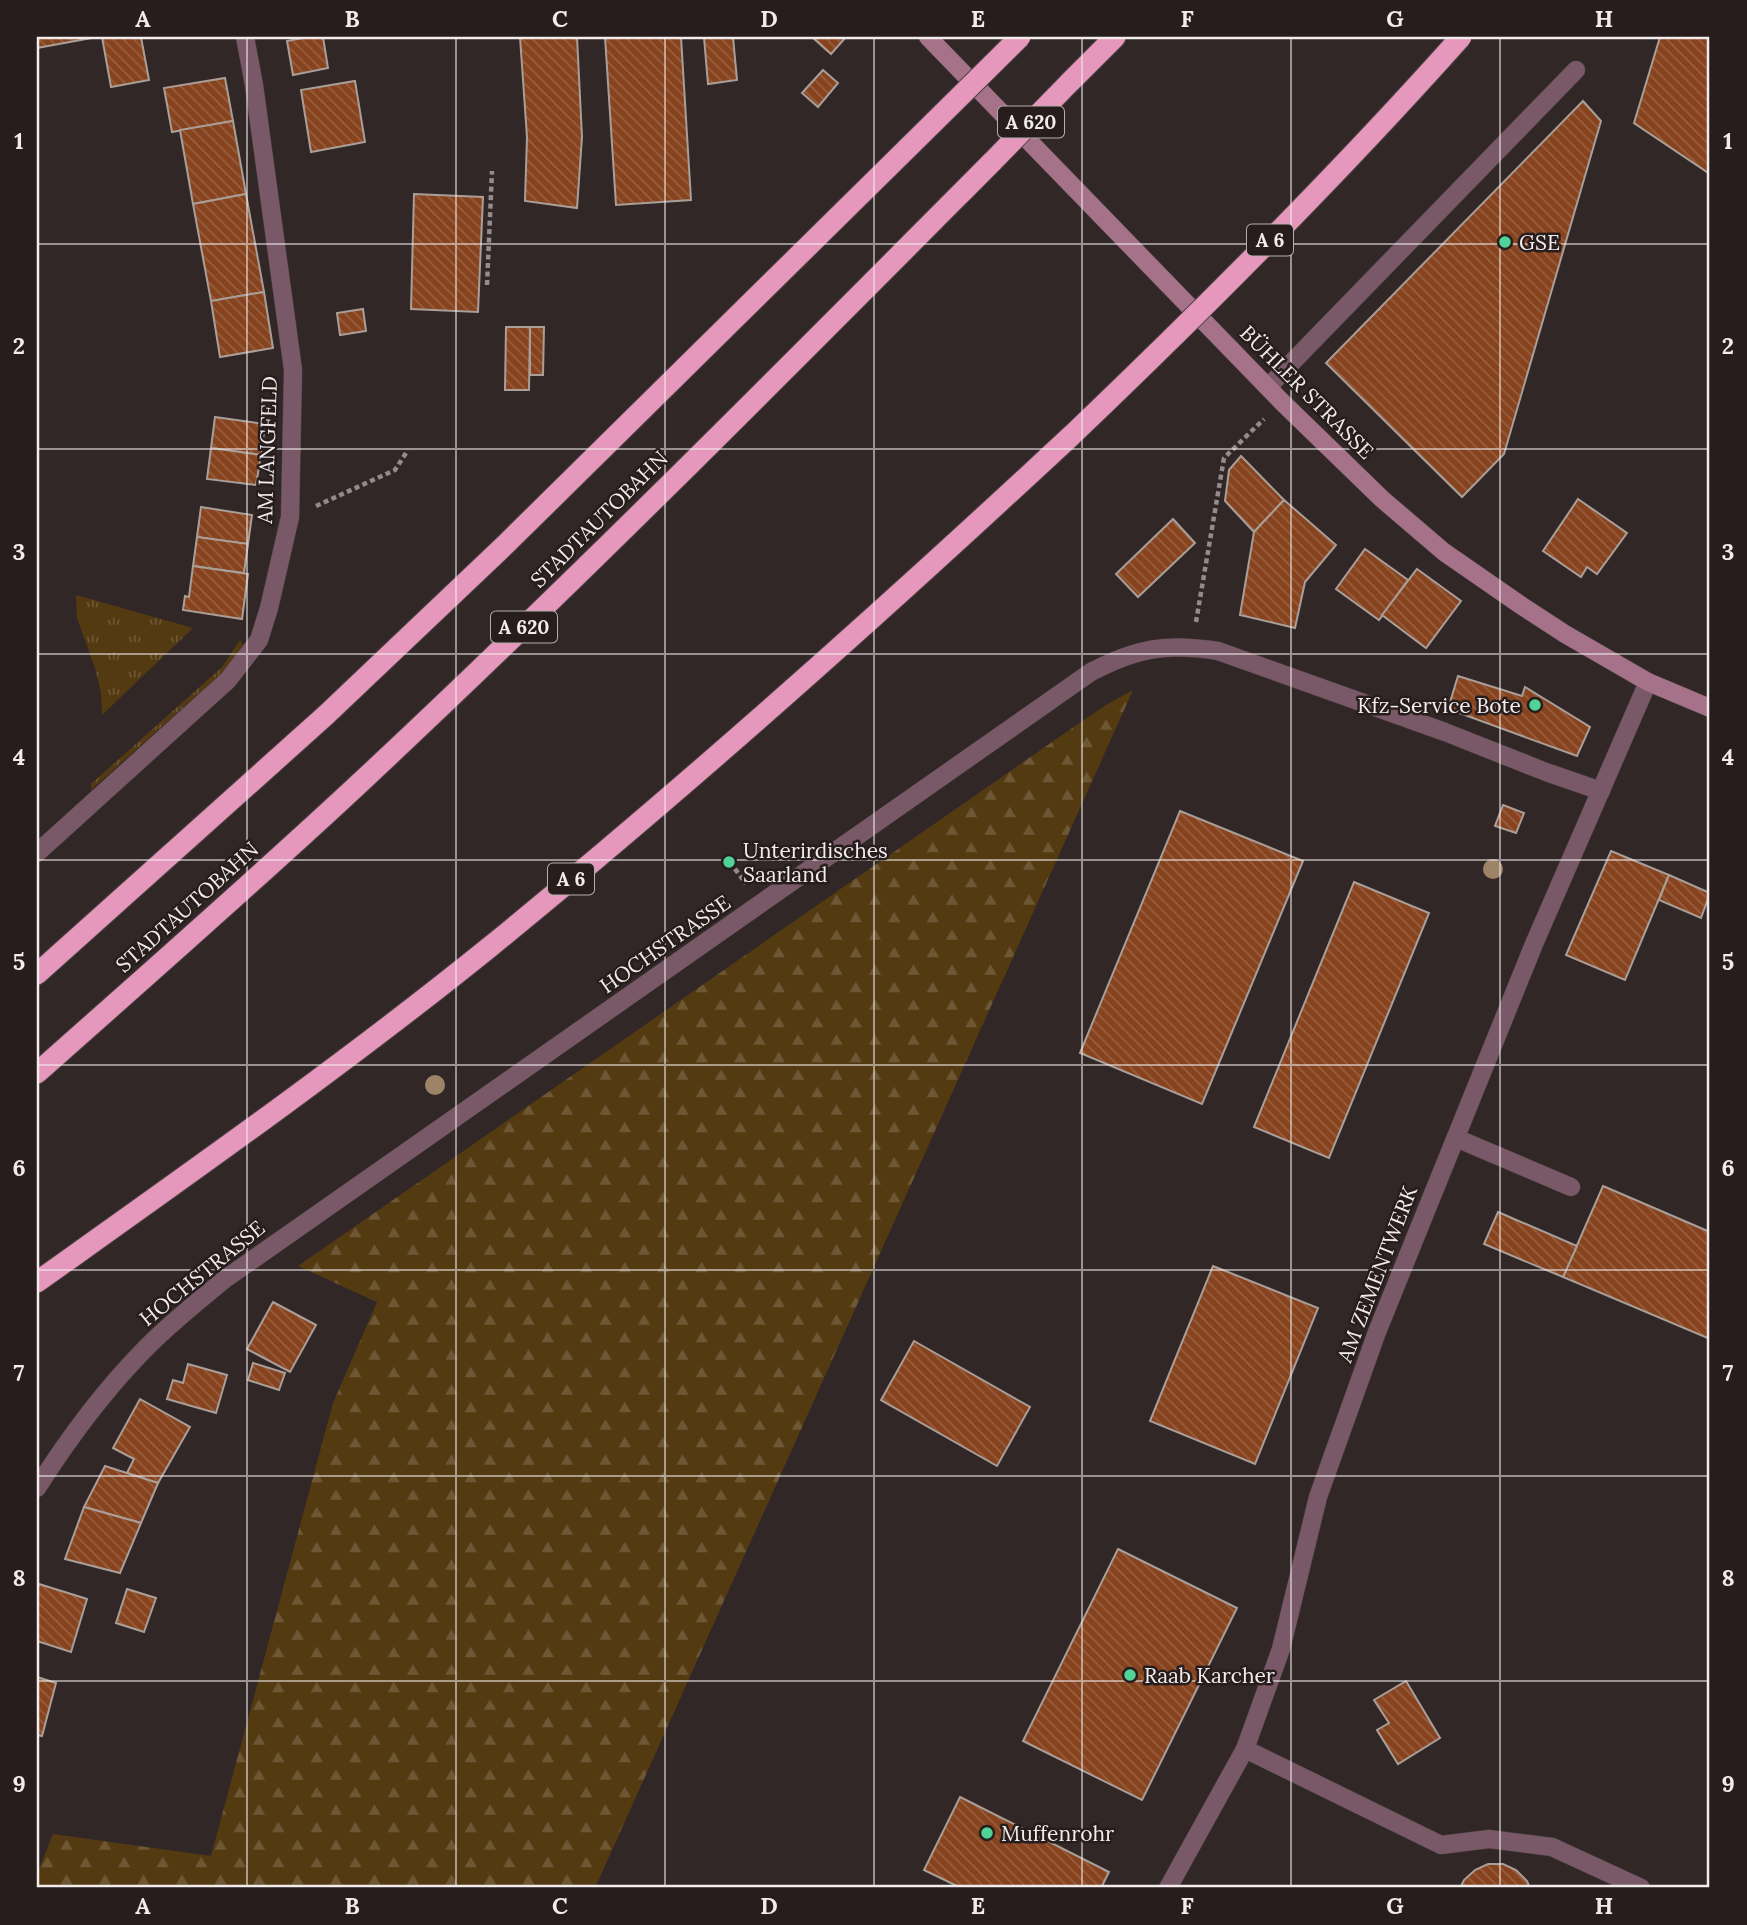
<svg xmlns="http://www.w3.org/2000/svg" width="1747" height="1925" font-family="Lora,serif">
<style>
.grass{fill:url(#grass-tufts)}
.forest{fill:url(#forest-firs)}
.building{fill:url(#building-back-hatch);stroke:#a99e98;stroke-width:2}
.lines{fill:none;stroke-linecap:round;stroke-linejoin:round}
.lane-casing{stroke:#4c4343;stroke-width:19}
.street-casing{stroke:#4c4343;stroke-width:19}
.secondary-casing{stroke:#4c4343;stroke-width:19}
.highway-casing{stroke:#4c4343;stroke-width:23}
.path{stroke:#948c8c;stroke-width:4.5;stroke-dasharray:5 3.5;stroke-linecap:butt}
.lane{stroke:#795967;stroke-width:18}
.street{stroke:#795967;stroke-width:18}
.secondary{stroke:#a57289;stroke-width:18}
.highway{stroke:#e697bc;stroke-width:21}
.highway-bridge-casing{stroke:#4c4343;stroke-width:23;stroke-linecap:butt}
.highway-bridge{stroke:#e697bc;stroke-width:21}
.tree{fill:#9e8467}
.grid{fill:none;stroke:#f3ecec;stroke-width:2;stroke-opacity:0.55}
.poi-dot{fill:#51d397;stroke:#271d1d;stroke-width:2.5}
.labels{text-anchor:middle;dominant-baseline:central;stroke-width:5;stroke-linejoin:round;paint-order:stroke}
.shield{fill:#271d1d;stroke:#b6aeae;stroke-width:2}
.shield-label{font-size:19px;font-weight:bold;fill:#f3ecec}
.poi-label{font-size:21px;fill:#f3ecec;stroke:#271d1d;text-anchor:start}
.street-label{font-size:21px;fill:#f3ecec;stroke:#271d1d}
.neatline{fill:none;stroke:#f3ecec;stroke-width:2.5}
.grid-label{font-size:23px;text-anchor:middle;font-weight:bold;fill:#f3ecec}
</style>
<defs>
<pattern id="grass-tufts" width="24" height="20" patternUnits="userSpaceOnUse" patternTransform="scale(1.75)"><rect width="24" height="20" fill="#543a11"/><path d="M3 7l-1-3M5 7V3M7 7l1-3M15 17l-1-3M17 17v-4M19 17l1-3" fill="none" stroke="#6d5734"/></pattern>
<pattern id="forest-firs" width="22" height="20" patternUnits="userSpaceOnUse" patternTransform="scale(1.75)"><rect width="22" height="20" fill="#543a11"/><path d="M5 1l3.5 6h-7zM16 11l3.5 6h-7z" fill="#6d5734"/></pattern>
<pattern id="building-back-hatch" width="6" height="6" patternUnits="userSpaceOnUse" patternTransform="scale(1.75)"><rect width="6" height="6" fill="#86431e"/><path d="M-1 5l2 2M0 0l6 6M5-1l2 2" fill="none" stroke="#985e3f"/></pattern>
</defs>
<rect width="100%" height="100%" fill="#312727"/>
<!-- grass -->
<g class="grass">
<polygon points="76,595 193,628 102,715 101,692 95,668 77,618"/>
<polygon points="240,640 243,645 226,669 91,790 91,784 222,667"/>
</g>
<!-- forest -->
<polygon class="forest" points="1133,690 595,1888 37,1888 37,1874 53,1834 211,1856 333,1403 377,1302 298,1266 1078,724 1106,705"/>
<!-- building -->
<g class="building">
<polygon points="37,37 97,37 37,48"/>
<polygon points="102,37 141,37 149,80 111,87"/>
<polygon points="308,37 323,37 328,68 293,75 287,41"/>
<polygon points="520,37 577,37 582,137 577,208 525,201 527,137"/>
<polygon points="605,37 681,37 691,200 616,205"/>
<polygon points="704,37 733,37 737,80 708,84"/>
<polygon points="812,37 846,37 831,54"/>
<polygon points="1660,37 1710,37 1710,174 1634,123"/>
<polygon points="823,70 838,83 818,107 802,93"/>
<polygon points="225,78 233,121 172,132 164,88"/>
<polygon points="355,81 365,142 311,152 301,90"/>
<polygon points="1583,101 1601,121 1504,454 1462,497 1326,363"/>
<polygon points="233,121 246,194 193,204 180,130"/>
<polygon points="246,194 264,292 211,301 193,204"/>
<polygon points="414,194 483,197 478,312 411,309"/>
<polygon points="264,292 273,348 220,357 211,301"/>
<polygon points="363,309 366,331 340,335 337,313"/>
<polygon points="506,327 530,327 529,390 505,390"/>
<polygon points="530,327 544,327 543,375 530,375"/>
<polygon points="215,417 265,424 261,455 211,448"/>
<polygon points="211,448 261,455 256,485 207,479"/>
<polygon points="1241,456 1284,500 1254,532 1225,501 1229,470"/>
<polygon points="1578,499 1627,533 1597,574 1587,567 1581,577 1543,551"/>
<polygon points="1284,500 1336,545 1305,582 1295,628 1240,615 1254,532"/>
<polygon points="201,507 252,515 248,544 197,537"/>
<polygon points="1173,519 1195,543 1138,597 1116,574"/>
<polygon points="197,537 248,544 244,573 193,566"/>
<polygon points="1365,549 1408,580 1379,620 1336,589"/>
<polygon points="193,566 248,574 242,619 183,610 185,596 189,597"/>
<polygon points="1417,569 1461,601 1426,648 1382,615"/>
<polygon points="1458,676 1522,696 1525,687 1590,727 1577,756 1448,709"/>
<polygon points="1503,805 1524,813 1516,833 1495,826"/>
<polygon points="1180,811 1303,861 1202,1104 1080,1053"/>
<polygon points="1611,851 1669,875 1625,980 1566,955"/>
<polygon points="1669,875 1710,893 1701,918 1659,900"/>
<polygon points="1354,882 1429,913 1329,1158 1254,1127"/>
<polygon points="1603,1186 1710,1232 1710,1339 1563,1277"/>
<polygon points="1498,1212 1577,1246 1563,1277 1484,1244"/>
<polygon points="1213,1266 1318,1308 1255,1464 1150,1421"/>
<polygon points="273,1302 316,1325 290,1372 247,1349"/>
<polygon points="914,1341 1030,1407 997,1466 881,1400"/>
<polygon points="253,1363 285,1373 279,1390 248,1380"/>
<polygon points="188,1364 227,1375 216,1413 167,1399 173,1380 183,1383"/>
<polygon points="140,1399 190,1427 158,1483 127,1473 134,1459 113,1448"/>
<polygon points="105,1466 158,1483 141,1523 84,1507"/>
<polygon points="84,1507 141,1523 120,1573 65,1559"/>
<polygon points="1118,1549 1237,1608 1142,1800 1023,1741"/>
<polygon points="39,1584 87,1599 71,1652 37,1641 37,1591"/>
<polygon points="127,1589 156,1598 144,1632 116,1623"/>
<polygon points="37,1677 56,1683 42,1736 37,1735"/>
<polygon points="1406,1681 1440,1738 1398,1764 1377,1730 1389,1723 1374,1700"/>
<polygon points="960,1797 1109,1872 1101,1888 961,1888 924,1870"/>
<polygon points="1488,1864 1503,1864 1516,1870 1527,1881 1530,1888 1460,1888 1464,1880 1475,1870"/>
</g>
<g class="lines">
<!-- lane casing -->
<g class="lane-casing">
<g id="lane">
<polyline points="1268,387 1576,70"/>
<polyline points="1456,1138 1571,1187"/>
<polyline points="1245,1749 1441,1845 1489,1839 1552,1847 1641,1888"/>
</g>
</g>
<!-- street casing -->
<g class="street-casing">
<g id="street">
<polyline points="37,853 228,680 259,640 269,608 290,517 293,370 254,85 245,37"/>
<path d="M37,1488C68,1439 103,1392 143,1351C168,1325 197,1302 225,1279L1091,672C1137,648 1166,643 1218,651L1445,732L1546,772L1601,791"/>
<polyline points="1168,1888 1245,1749 1281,1649 1318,1497 1377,1332 1534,944 1648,682"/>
</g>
</g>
<!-- secondary casing -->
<g class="secondary-casing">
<polyline id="secondary" points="928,37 1282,402 1382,499 1444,552 1522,606 1565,634 1648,682 1710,708"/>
</g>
<!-- highway casing -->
<g class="highway-casing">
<g id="highway">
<polyline points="1069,83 1115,37"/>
<polyline points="37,974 326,715 507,543 934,122"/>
<path d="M37,1073C146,976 256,880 363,780C578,579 785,370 993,161"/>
<path d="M37,1282C190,1173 345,1064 491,946C691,783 883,611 1072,435"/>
</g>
</g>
<!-- path -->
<g class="path">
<polyline points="487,285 492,171"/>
<polyline points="316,506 395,470 408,450"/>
<polyline points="1196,622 1224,458 1264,419"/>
<polyline points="730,862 746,884"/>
</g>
<!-- lane -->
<use href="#lane" class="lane"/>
<!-- street -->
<use href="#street" class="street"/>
<!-- secondary -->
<use href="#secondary" class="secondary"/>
<!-- highway -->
<use href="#highway" class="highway"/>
<!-- highway-bridge casing -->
<g class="highway-bridge-casing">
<g id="highway-bridge">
<polyline points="934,122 1020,37"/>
<polyline points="993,161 1069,83"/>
<path d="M1072,435C1206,307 1338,175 1461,37"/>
</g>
</g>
<!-- highway-bridge -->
<use href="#highway-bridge" class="highway-bridge"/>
</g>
<!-- trees -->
<g class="tree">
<circle cx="1493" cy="869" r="10"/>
<circle cx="435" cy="1085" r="10"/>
</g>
<!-- grid -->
<path class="grid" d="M247,37V1888M456,37V1888M665,37V1888M874,37V1888M1082,37V1888M1291,37V1888M1500,37V1888M37,244H1710M37,449H1710M37,654H1710M37,860H1710M37,1065H1710M37,1270H1710M37,1476H1710M37,1681H1710"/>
<!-- markers -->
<g class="poi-dot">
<circle cx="1505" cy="242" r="7"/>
<circle cx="1535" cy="705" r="7"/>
<circle cx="729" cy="862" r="7"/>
<circle cx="1130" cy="1675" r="7"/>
<circle cx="987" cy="1833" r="7"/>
</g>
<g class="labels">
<!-- shield labels -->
<g class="shield">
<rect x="998" y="106.5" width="66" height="31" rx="5"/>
<rect x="1247" y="224.5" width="46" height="31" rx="5"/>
<rect x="491" y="611.5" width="66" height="31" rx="5"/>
<rect x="548" y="863.5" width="46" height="31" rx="5"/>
</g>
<g class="shield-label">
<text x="1031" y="122">A 620</text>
<text x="1270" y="240">A 6</text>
<text x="524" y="627">A 620</text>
<text x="571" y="879">A 6</text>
</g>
<!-- poi labels -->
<g class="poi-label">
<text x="1519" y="242">GSE</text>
<text x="1521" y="705" text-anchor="end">Kfz-Service Bote</text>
<text x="743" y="850">Unterirdisches<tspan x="743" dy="24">Saarland</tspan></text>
<text x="1144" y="1675">Raab Karcher</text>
<text x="1001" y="1833">Muffenrohr</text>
</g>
<!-- street labels -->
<g class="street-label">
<text transform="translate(1307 392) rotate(45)">BÜHLER STRASSE</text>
<text transform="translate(267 450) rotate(-88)">AM LANGFELD</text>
<text transform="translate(599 519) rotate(-45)">STADTAUTOBAHN</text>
<text transform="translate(187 907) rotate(-42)">STADTAUTOBAHN</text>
<text transform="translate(665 944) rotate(-35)">HOCHSTRASSE</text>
<text transform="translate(202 1273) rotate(-39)">HOCHSTRASSE</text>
<text transform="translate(1377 1274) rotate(-69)">AM ZEMENTWERK</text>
</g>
</g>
<!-- border -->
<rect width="1747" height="1925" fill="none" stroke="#271d1d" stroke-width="77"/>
<rect x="38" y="38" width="1670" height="1848" class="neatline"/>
<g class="grid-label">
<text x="143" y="27">A</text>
<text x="352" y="27">B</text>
<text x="560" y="27">C</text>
<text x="769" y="27">D</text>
<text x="978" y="27">E</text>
<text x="1187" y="27">F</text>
<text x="1395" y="27">G</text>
<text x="1604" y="27">H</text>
<text x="19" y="149">1</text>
<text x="1728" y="149">1</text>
<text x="19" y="354">2</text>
<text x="1728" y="354">2</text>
<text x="19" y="560">3</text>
<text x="1728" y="560">3</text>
<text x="19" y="765">4</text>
<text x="1728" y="765">4</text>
<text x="19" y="970">5</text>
<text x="1728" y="970">5</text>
<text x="19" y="1176">6</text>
<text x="1728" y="1176">6</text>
<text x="19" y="1381">7</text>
<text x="1728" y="1381">7</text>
<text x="19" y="1586">8</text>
<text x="1728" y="1586">8</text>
<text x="19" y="1792">9</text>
<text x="1728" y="1792">9</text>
<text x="143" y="1914">A</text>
<text x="352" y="1914">B</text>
<text x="560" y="1914">C</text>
<text x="769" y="1914">D</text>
<text x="978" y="1914">E</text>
<text x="1187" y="1914">F</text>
<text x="1395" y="1914">G</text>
<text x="1604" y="1914">H</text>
</g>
</svg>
